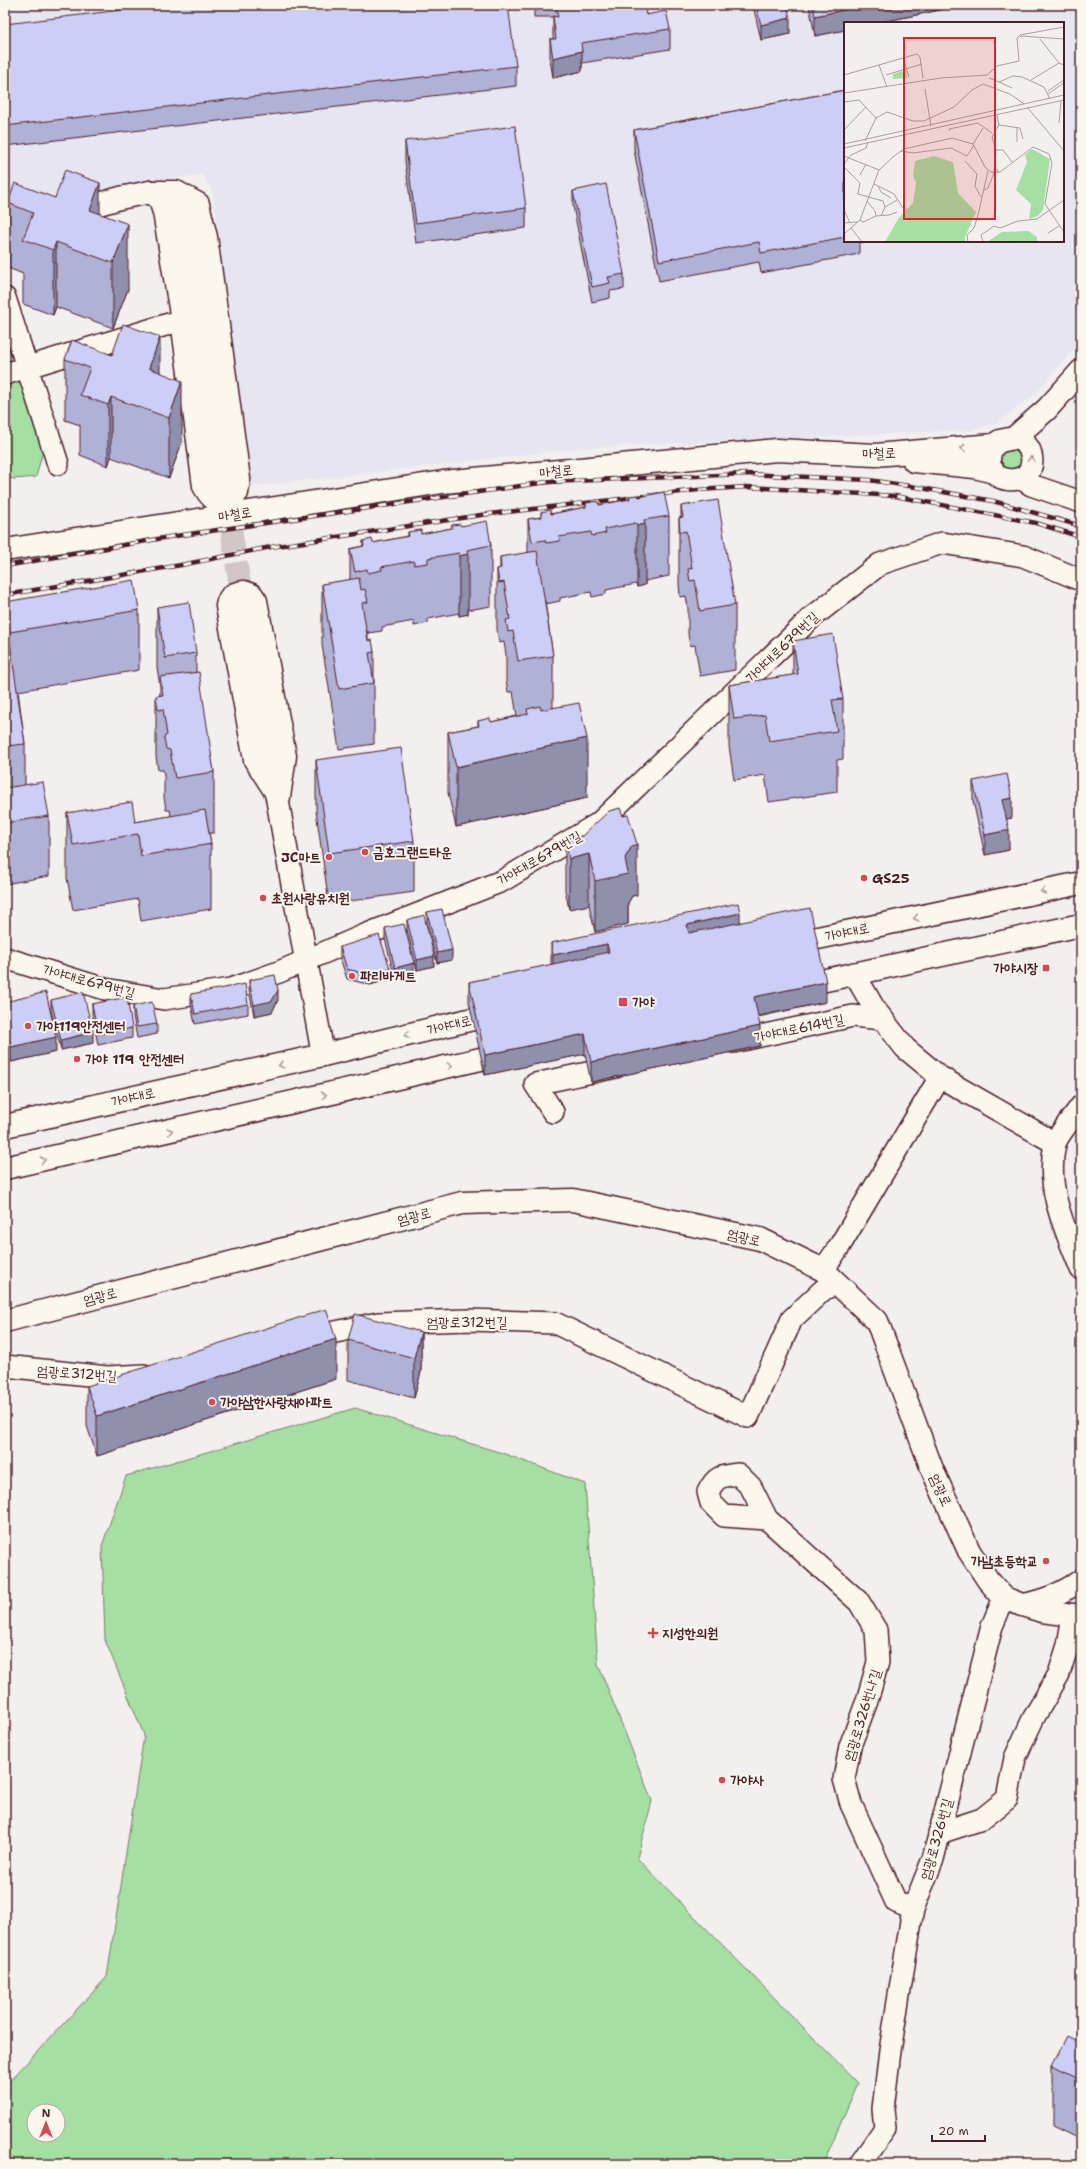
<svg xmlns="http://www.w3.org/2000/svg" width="1086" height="2169" font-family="'Shantell Sans','Poor Story',sans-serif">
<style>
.built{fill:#e7e5f0;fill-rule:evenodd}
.green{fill:#a5dfa4;stroke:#787f68;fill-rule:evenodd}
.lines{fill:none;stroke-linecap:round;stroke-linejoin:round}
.secondary-tunnel{stroke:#d0c5c7;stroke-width:22;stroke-dasharray:22 11;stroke-linecap:butt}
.street-casing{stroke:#4a1f2b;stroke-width:24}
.secondary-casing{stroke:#4a1f2b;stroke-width:25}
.street{stroke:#fbf7ec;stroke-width:21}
.secondary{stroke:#fbf7ec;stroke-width:22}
.rail-casing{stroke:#4a1f2b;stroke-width:4.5}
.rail{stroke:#fbf7ec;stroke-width:3;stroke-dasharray:9;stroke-linecap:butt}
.wall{fill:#b0b1d4;stroke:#4a1f2b}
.shaded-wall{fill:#9090ac;stroke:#4a1f2b}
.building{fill:#cdcef6;stroke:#4a1f2b}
.oneway{stroke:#ab9695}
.poi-dot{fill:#d1495b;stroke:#fbf7ec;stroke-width:1.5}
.labels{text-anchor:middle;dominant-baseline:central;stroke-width:4;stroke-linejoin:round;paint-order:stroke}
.street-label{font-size:14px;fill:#4a1f2b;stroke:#fbf7ec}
.poi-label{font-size:14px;font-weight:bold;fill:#4a1f2b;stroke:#fbf7ec;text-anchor:start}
.inset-road{fill:none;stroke:#af9ca0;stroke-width:1}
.view{fill:#d62828;fill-opacity:0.15;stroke:#d62828;stroke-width:2}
.inset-edge{fill:none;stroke:#4a1f2b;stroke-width:2}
</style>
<rect width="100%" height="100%" fill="#f2efee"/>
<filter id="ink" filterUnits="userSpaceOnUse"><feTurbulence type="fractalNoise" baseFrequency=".025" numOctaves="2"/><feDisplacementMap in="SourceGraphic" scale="8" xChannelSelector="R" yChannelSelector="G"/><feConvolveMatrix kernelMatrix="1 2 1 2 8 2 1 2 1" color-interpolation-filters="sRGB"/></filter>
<g filter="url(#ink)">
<!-- built -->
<path class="built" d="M5,5H1081V341L1038,391L997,423L971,430L590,447L249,487L213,192L203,175L155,181L5,215ZM845,23H1063V241H845Z"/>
<!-- green -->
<g class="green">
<polygon points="24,378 45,443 36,477 14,479 5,477 5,384"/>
<polygon points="1019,446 1023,467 1003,472 998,450"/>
<path d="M355,1408L505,1454L585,1484L598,1664L652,1801L637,1858L858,2083L823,2164H5V2086L107,1977L144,1735L105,1640L102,1546L126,1476ZM34,2111H58V2135H34Z"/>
</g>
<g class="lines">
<!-- secondary-tunnel -->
<polyline class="secondary-tunnel" points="226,497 244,611"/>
<!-- street casing -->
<g class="street-casing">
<g id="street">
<polyline points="5,298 58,464"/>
<polyline points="5,374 182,320 200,317"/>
<path d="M994,445C972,486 1040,493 1031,454C1029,445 1022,440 1014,438"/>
<polyline points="1020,478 1031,485 1081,502"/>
<polyline points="5,958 105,989 164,999 231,989 279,972 365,935 502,881 599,823 810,619 880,564 942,543 1023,556 1081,580"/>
<polyline points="854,973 874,1008 905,1048 940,1077 1055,1143"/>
<polyline points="733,1042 853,1016 883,1019"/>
<path d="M1081,1106C1075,1115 1058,1134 1055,1144C1045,1188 1065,1229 1081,1269"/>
<polyline points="553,1112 535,1084 616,1067"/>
<polyline points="823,1270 839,1247 940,1077"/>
<polyline points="307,1338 378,1323 469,1320 555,1323 748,1417 792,1319 823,1290 836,1283"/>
<polyline points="5,1366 107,1377 144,1375"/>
<path d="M767,1519L724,1516L711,1503L708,1492C716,1476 721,1476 738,1474L751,1487L767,1519L859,1602L876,1630L878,1662L867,1701L850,1746L844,1779L851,1804L896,1902L913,1909"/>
<path d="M1022,1605C1044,1600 1062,1594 1081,1580"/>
<polyline points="939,1833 982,1819 1007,1799 1015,1758 1033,1719 1059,1674 1068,1645 1073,1616"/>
<polyline points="860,2164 885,2128 883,2109 890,2051 913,1909 933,1859 992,1626 1004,1598"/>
</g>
</g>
<!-- secondary casing -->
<g class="secondary-casing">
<g id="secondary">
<path d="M150,192H176L198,204L206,237L239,479L237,493C222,506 213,503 204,486L182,320L164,212L160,200Z"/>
<polyline points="71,212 120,198 150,192 167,193 180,204 186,224 223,480"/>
<polyline points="914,461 975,467 994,472"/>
<polyline points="5,550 443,482 777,450 875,455 994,445 1000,441 1014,438 1047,409 1081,371"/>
<path d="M244,592L252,595L256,601L285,756L279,797L255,760L227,606C229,595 234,593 244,592Z"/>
<polyline points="244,613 323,1055"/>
<polyline points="789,944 1081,883"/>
<polyline points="798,986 1081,925"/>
<polyline points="5,1126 323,1055 502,1012"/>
<polyline points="5,1168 511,1052"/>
<polyline points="5,1321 462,1203 573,1200 760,1239 823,1270 877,1321 932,1469 969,1551 988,1580 1004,1598 1022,1605 1042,1611 1081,1616"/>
</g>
</g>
<!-- street -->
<use href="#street" class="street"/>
<!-- secondary -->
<use href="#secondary" class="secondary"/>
<!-- rail casing -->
<g class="rail-casing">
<g id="rail">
<polyline points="5,566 169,537 547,482 746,474 869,480 916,487 993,501 1081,526"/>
<polyline points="5,595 181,565 271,547 481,515 698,490 747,487 895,496 1036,523 1081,537"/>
</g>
</g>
<!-- rail -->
<use href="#rail" class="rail"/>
</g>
<!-- wall -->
<g class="wall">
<polygon points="534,5 646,5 646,9 645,9 646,15 670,29 670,49 582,63 582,71 553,78 550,59 550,39 553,39 553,17 534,17"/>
<polygon points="753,5 787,5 790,34 761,40"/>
<polygon points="809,5 964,5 815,36"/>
<polygon points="5,24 516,66 516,86 5,146"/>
<polygon points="845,90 845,241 871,241 859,243 859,254 761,273 759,262 659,281 634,150 634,130"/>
<polygon points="405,141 526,208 526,228 416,243 405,161"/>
<polygon points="573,191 624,274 624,289 610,291 610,298 592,302 573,206"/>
<polygon points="55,198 100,214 128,289 113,328 56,307 53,315 23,304 23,274 8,268 8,203"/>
<polygon points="65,359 160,373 182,442 169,478 111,457 108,466 80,455 80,425 65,420"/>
<polygon points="629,496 639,497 669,516 669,576 645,581 645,585 637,587 636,584 606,590 606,594 592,597 591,592 560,598 560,601 546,604 545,601 553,656 553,708 587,798 456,827 448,793 448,732 478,726 478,721 491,722 517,716 513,692 508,692 506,680 506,655 504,642 499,643 497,630 497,569 500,569 500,557 528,553 528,519 541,517 541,512 551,514 586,507 586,503 599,505 629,499"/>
<polygon points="681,506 735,605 735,670 700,676 695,645 690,646 688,634 688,608 686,596 680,597 679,583 679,518 681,518"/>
<polygon points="452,525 461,526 491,545 491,606 468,610 468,614 459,616 459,613 428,619 428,623 414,626 414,621 382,627 382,631 368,633 368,631 368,641 374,652 374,744 339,749 322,645 322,584 350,580 350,549 363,546 363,541 373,543 408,536 408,532 421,534 452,528"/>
<polygon points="5,602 139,610 139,670 18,691 25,744 25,785 49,816 49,876 5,884"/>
<polygon points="157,607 196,653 196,672 214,772 214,833 209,833 211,844 211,909 141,921 138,899 73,910 67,878 67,813 135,822 171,816 170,810 166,810 164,797 164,775 163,770 158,770 156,756 156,696 160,695 160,687 157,667"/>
<polygon points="793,641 843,699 843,759 837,760 837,792 769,802 765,775 734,780 729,746 729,685 793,675"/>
<polygon points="316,760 414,841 414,892 329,904 316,811"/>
<polygon points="973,781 1012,818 1006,819 1009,850 985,855 973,801"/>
<polygon points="582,836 637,895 632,896 628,903 628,924 595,932 589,905 569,909 565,890 565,839"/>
<polygon points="427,912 452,960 437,963 427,923"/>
<polygon points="407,920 434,966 417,970 407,930"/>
<polygon points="740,922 826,1002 758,1017 760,1046 591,1082 585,1054 485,1075 469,1002 469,982 551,965 551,943"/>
<polygon points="385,928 414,973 395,978 385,939"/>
<polygon points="340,947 390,979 370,985 347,979 340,958"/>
<polygon points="249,980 278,1000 272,1012 254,1016 249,990"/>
<polygon points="191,994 248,1004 248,1014 195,1024 191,1004"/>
<polygon points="51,1000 93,1043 61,1050 51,1010"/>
<polygon points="5,1002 56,1052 11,1062 5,1035"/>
<polygon points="92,1004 132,1028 132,1038 98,1045 92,1014"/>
<polygon points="133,1006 157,1024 157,1034 137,1038 133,1016"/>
<polygon points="421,1332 421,1372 414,1398 348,1380 348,1340"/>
<polygon points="336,1379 97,1456 87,1426 87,1386"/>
<polygon points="1081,2043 1081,2140 1052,2126 1052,2065"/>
</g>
<!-- shaded-wall -->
<g class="shaded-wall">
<polygon points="867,5 964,5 877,23 845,23 845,30 815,36 815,16"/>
<polygon points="790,18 790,34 761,40 761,25"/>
<polygon points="582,51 582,71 553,78 553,58"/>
<polygon points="100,183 100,248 90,210"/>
<polygon points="128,224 128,289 113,328 113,263"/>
<polygon points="56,242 56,307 53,315 53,250"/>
<polygon points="160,337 160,398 149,368"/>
<polygon points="182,381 182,442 169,478 169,418"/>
<polygon points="111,397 111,457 108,466 108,405"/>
<polygon points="645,524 645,585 637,587 637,526"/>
<polygon points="468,554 468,614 459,616 459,556"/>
<polygon points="587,738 587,798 456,827 456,767"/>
<polygon points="1012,798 1012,818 1002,820 1002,800"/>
<polygon points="1009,830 1009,850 985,855 985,835"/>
<polygon points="637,844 637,895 632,896 628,903 628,924 595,932 595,881 625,858 632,846"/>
<polygon points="589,854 589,905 569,909 569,859"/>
<polygon points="740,913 740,933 687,945 687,925"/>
<polygon points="607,944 607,964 553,975 553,955"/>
<polygon points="452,950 452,960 437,963 437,953"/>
<polygon points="434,956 434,966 417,970 417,960"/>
<polygon points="414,963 414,973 395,978 395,968"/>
<polygon points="390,968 390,979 370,985 370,975"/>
<polygon points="826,982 826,1002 754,1017 754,997"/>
<polygon points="278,990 278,1000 272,1012 254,1016 254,1005"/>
<polygon points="760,1026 760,1046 591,1082 591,1062"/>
<polygon points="93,1032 93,1043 61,1050 61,1040"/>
<polygon points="585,1034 585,1054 485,1075 485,1055"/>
<polygon points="56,1037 56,1052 11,1062 11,1047"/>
<polygon points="421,1332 421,1372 414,1398 414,1358"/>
<polygon points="336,1339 336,1379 97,1456 97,1416"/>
</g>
<!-- building -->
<g class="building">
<polygon points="164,5 508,5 516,66 5,126 5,24"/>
<polygon points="556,5 625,5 626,7 640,5 644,5 646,15 666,11 670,29 581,43 582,51 553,58 550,39 556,39 553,16 558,17"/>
<polygon points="756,5 787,5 790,18 761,25"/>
<polygon points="813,5 867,5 815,16"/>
<polygon points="845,90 845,237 761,253 759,242 659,261 634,130"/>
<polygon points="515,126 526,208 416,223 405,141"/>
<polygon points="65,170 100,183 90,210 128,224 113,263 56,242 53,250 23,239 33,213 8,203 15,183 55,198"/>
<polygon points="606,184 624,274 608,277 610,283 592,287 573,191"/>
<polygon points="123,324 160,337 149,368 182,381 169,418 111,397 108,405 80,395 90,368 65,359 72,340 112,355"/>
<polygon points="664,492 669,516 644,520 645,524 637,526 636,523 605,529 606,533 592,536 591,532 559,537 560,541 546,543 545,540 532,542 528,519 542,517 541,512 550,510 551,514 586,507 586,503 598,501 599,505 630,499 629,496 638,495 639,497"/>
<polygon points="718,500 735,605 700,611 695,580 690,581 688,569 692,568 686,531 680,532 679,518 683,517 681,506"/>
<polygon points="487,521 491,545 467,550 468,554 459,556 459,553 428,558 428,563 414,565 414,561 381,567 382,570 368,573 367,569 355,572 350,549 364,546 363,541 372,539 373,543 409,536 408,532 421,530 421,534 452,528 452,525 460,524 461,526"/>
<polygon points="537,551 553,656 518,661 513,631 508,632 506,620 510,619 504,582 499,583 497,569 501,568 500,557"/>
<polygon points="359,578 361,590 365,589 368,602 362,603 368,641 372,640 374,652 369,653 374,683 339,689 322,584"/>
<polygon points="134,580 139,610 10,632 5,602"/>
<polygon points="189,602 196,653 165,658 157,607"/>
<polygon points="833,634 843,699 832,700 837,731 769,741 765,715 734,719 729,685 798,674 793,641"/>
<polygon points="10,643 25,744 5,746 5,644"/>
<polygon points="199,672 214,772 175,778 170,750 166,749 164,737 167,735 163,709 158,710 156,696 163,695 160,677"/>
<polygon points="579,703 587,738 456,767 448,732 479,726 478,721 490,718 491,722 528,714 527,709 540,706 541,710"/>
<polygon points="401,748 414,841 329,853 316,760"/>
<polygon points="1007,774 1012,798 1002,800 1009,830 985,835 973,781"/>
<polygon points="43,782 49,816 5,823 5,788"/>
<polygon points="132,802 135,822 205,810 211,844 141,856 138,834 73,845 67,813"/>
<polygon points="620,808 623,816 628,815 637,844 632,846 625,858 628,874 595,881 589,854 569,859 565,839 582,836 609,811"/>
<polygon points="738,903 740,913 687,925 689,933 810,908 826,982 754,997 760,1026 591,1062 585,1034 485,1055 469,982 609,952 607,944 553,955 551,943"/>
<polygon points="442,909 452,950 437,953 427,912"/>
<polygon points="424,915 434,956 417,960 407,920"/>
<polygon points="404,924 414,963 395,968 385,928"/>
<polygon points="379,935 390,968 370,975 347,969 340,947"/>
<polygon points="275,975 278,990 272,1001 254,1005 249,980"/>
<polygon points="245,984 248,1004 195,1014 191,994"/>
<polygon points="46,992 56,1037 11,1047 5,1020 5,1002"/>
<polygon points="83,992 93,1032 61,1040 51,1000"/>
<polygon points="127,997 132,1028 98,1034 92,1004"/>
<polygon points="152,1002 157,1024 137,1027 133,1006"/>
<polygon points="326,1309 336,1339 97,1416 87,1386"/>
<polygon points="355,1314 421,1332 414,1358 348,1340"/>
<polygon points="1067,2036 1081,2043 1081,2079 1052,2065"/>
</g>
<!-- one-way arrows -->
<defs><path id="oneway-chevron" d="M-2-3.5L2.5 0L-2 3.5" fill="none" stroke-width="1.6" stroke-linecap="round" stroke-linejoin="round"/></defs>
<g class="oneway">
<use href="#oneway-chevron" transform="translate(963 448) rotate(176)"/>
<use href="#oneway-chevron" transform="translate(1031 459) rotate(-89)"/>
<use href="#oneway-chevron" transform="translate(1043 891) rotate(168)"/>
<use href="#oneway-chevron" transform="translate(916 918) rotate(168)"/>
<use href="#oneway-chevron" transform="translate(407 1035) rotate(166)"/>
<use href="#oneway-chevron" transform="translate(281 1065) rotate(167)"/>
<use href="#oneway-chevron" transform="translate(450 1066) rotate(-13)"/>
<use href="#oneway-chevron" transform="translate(324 1095) rotate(-13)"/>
<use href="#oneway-chevron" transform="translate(170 1131) rotate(-13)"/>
<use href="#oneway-chevron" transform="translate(43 1160) rotate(-12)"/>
</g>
</g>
<!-- markers -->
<g class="poi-dot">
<circle cx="365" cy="852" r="4"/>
<circle cx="329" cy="857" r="4"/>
<circle cx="864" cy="878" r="4"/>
<circle cx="263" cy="898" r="4"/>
<rect x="1042" y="964" width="8" height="8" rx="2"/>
<circle cx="352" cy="976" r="4"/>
<rect x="618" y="997" width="10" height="10" rx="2"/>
<circle cx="28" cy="1026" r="4"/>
<circle cx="77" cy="1059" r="4"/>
<circle cx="212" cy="1402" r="4"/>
<circle cx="1046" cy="1561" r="4"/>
<path d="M651 1627h4v4h4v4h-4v4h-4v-4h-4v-4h4z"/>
<circle cx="722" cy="1780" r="4"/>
</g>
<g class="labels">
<!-- street labels -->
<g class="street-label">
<text transform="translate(879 453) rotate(-2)">마철로</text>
<text transform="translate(556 471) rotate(-6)">마철로</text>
<text transform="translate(235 514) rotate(-9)">마철로</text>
<text transform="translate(782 647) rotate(-44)">가야대로679번길</text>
<text transform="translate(539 858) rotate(-30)">가야대로679번길</text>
<text transform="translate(847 932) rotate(-12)">가야대로</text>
<text transform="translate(89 981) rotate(15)">가야대로679번길</text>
<text transform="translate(449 1025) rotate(-14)">가야대로</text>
<text transform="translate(799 1028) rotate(-12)">가야대로614번길</text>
<text transform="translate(133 1097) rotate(-13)">가야대로</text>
<text transform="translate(414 1216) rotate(-14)">엄광로</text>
<text transform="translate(744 1237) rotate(14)">엄광로</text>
<text transform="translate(100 1296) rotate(-14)">엄광로</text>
<text x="467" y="1322">엄광로312번길</text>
<text transform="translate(77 1373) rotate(4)">엄광로312번길</text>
<text transform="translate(941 1490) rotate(66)">엄광로</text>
<text transform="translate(862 1715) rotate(-73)">엄광로326번나길</text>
<text transform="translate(936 1839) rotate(-74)">엄광로326번길</text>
</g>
<!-- poi labels -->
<g class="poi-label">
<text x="373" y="852">금호그랜드타운</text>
<text x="321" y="857" text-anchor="end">JC마트</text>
<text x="872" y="878">GS25</text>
<text x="271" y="898">초원사랑유치원</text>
<text x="1038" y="968" text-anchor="end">가야시장</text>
<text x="360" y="976">파리바게트</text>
<text x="632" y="1002">가야</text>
<text x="36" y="1026">가야119안전센터</text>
<text x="85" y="1059">가야 119 안전센터</text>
<text x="220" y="1402">가야삼한사랑채아파트</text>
<text x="1038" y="1561" text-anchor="end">가남초등학교</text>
<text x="662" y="1633">지성한의원</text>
<text x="730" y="1780">가야사</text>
</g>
</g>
<!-- overview -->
<g transform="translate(844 22)">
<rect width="220" height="220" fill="#f2efee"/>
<path d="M62,48L63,56L49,57V52ZM188,127L206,137L199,188L194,194L185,197L187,182L172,168L183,140L181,133ZM90,134L109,140L114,171L132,190L121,215V220H41L54,197L69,181L72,161L69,153L71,139ZM184,209L193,215V220H143L158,210Z" fill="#a5dfa4"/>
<path class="inset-road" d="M176,14L220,17M196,17L215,41M59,36L65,55M35,43L43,65M0,53L73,32L76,35L79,56M42,53L78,42M145,56L155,60L169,54L178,55L200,65L206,77M187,58L215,41L220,43M155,60L168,66M81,67L87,104M204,69L220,58M0,71L97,56L143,53L153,44L175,39L173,16L176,13L220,5M204,72L220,61M0,80L15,78L32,96M183,85L220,129M134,101L148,111M215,101L217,79M155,103L176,106L179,117M173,105V120M0,108L22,85M106,109L105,107L134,101M21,119L32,96L43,90L69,99H80L110,85L128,68L139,62L166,72L180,82M0,122L220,73M129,122L139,106M0,126L220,78M152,128H159L168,140M57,129L69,131L107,126L123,134L130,123M0,134L35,148M121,139L133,152L131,164L137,175M0,142L7,133L22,126L24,120M0,145L16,161L14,172L39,179L41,185M152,147L154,148L153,151L150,149L152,128L148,115L155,103L153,93M16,153L22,142M30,162L50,172L59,186M34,164L37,170L47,176M139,169L144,166L150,151M23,179L31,189L32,194M0,188L6,201M32,194L45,193L53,190M37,194L41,185L53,178M16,198L19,200L32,194M0,201L13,200M7,206L18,220M204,211L215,204M0,212L16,198L35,148L50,134L60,127L108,116L129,122L141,145L147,150H156L189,125L205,132L208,141L201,182L220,210M124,220L123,213L130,206L134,193L144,149M139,220L137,213L150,204L156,206L174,199L193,197L220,178"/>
<path class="view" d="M60,16H151V197H60Z"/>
<rect width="220" height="220" class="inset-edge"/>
</g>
<!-- margin -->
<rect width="1086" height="2169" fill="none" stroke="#fbf7ec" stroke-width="20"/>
<rect x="10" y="10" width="1066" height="2149" fill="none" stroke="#4a1f2b" stroke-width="1.5" filter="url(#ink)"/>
<!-- north arrow -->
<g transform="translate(46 2123)"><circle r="19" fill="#fbf7ec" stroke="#b4a19f"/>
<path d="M0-3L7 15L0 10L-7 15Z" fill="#d1495b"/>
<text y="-6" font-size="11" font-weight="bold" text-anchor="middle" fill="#4a1f2b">N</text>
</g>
<!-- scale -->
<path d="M932 2135v6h53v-6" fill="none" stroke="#4a1f2b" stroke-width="2"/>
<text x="938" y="2135" font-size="12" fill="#4a1f2b" stroke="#fbf7ec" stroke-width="3" paint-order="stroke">20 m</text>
</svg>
